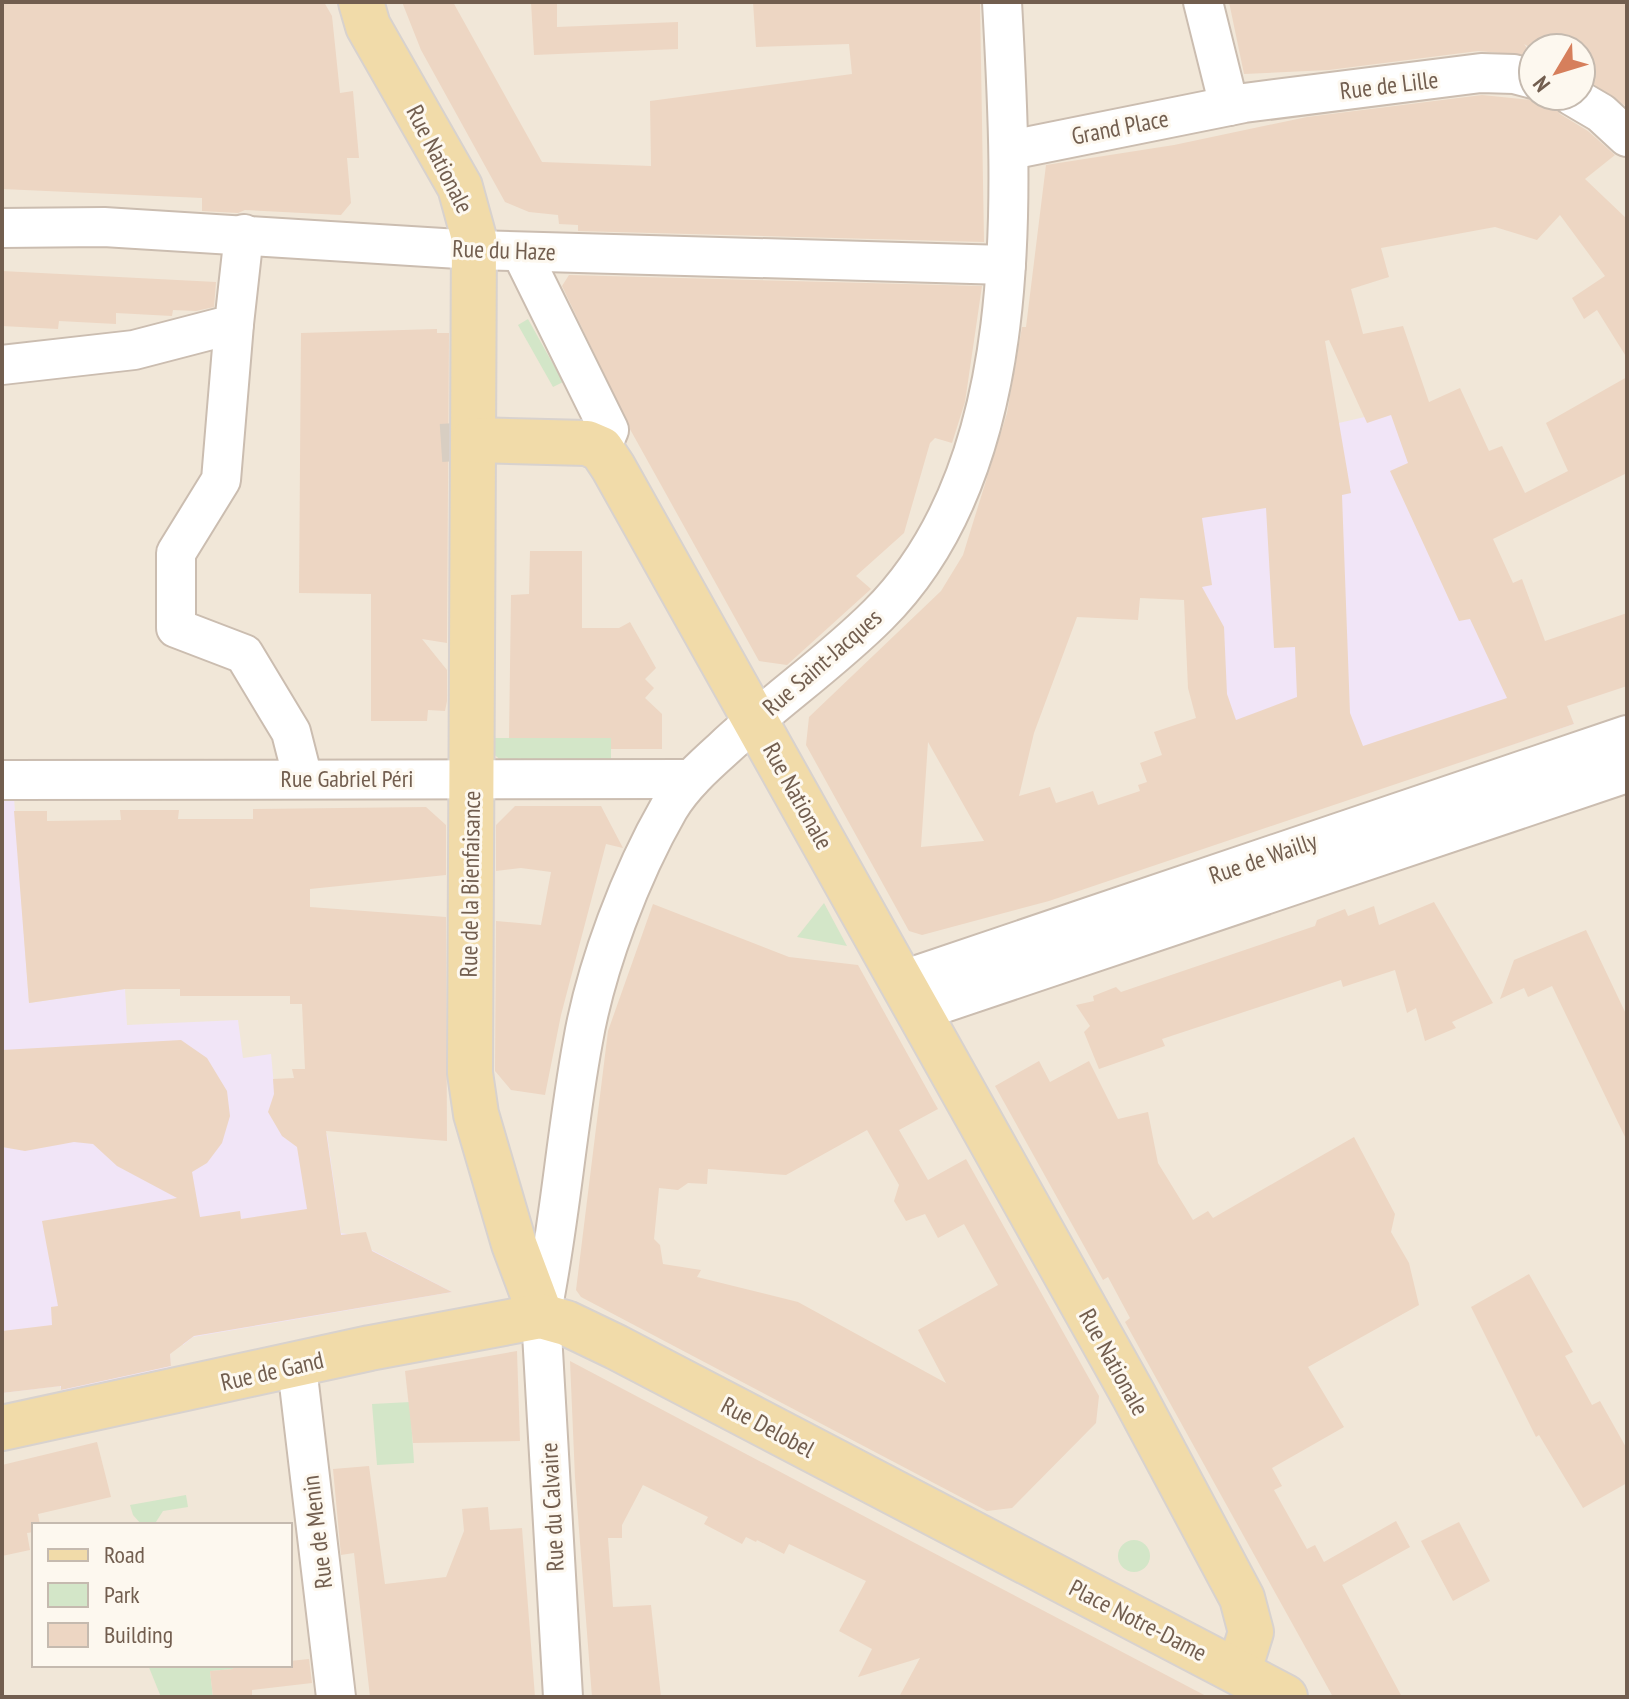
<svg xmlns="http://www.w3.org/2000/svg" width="1629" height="1699" font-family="'PT Sans Narrow',sans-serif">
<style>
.residential{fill:#f1e7d8;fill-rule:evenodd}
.education{fill:#f1e5f7}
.green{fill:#d3e6c8}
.building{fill:#edd6c3;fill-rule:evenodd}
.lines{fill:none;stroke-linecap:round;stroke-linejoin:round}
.minor-tunnel{stroke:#d8cec2;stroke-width:38;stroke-dasharray:38 19;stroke-linecap:butt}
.minor-casing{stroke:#cbbdb0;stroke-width:42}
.major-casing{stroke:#d8d2ce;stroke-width:48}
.minor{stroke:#fff;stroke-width:38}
.major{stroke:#f1dba9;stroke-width:44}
.labels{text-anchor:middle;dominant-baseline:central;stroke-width:6;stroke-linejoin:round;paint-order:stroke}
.street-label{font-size:24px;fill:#725e4f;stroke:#fdf8ef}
</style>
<rect width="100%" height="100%" fill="#faf4e9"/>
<!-- residential -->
<path class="residential" d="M2,2H1627V1697H2ZM1533,48H1581V96H1533ZM34,1525H290V1665H34Z"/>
<!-- education -->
<g class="education">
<polygon points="1429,402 1574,724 1249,832 1194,674 1184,472 1313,429"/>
<polygon points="2,798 14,798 29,1003 125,989 127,1025 238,1020 243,1058 271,1054 276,1107 317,1136 327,1134 341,1233 368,1238 368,1248 452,1292 193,1337 183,1345 169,1330 171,1374 62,1392 60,1386 2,1393"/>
</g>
<!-- green -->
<g class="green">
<polygon points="528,319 563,382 553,387 518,325"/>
<polygon points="492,738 611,738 611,761 503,762 491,752"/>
<polygon points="824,903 847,946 797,937"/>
<polygon points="410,1402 414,1463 377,1465 372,1404"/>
<polygon points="186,1495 188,1507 163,1511 154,1525 142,1525 133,1515 130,1505"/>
<circle cx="1134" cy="1556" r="16"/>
<polygon points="148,1665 232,1665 233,1669 210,1671 213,1697 161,1697"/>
</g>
<!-- building -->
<g class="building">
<polygon points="2,2 324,2 332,16 340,93 353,91 359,158 347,158 351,203 341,215 245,210 238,213 202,211 202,198 2,189"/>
<polygon points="402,2 453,2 542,162 651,166 650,101 852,74 849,44 756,47 753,2 980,2 984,242 578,231 578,225 559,224 558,215 529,212 505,202 421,50"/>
<polygon points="531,2 557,2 557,27 678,22 678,49 534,55"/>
<polygon points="1229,2 1627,2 1627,107 1581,76 1581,48 1531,48 1524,44 1533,56 1478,51 1329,70 1244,74"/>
<path d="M1482,95L1552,102L1560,114L1588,131L1615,155L1585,179L1627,219V358L1597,310L1584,319L1572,298L1605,276L1560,215L1537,240L1495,227L1381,248L1389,277L1351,289L1363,334L1403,326L1429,402L1460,388L1489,451L1502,446L1525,493L1568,471L1546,423L1627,377V473L1493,539L1513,583L1522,579L1545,641L1627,613V686L1567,706L1574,724L1049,901L922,935L909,931L806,745L809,717L941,591L963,555L1007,413L1022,327H1026L1046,165L1174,145L1307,117ZM1329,340L1367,423L1391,415L1408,463L1390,471L1459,621L1470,619L1507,698L1363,746L1350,713L1342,495L1351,493L1325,341ZM1266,508L1274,648L1295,647L1297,697L1236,720L1227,694L1224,627L1202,587L1212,585L1202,518ZM1140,598L1184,600L1188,688L1196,718L1154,732L1162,755L1140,763L1147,782L1138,785L1140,791L1098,805L1093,791L1056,803L1050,787L1019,796L1034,733L1077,617L1138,620ZM928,742L984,841L921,847Z"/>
<polygon points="2,271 216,282 214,307 196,311 173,310 172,316 116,313 116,324 59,321 58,329 2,326"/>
<polygon points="569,275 982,286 965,402 952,443 935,438 930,443 904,533 856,576 871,589 787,665 759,661 631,431 562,286"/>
<polygon points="437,329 437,333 449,333 447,643 422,639 447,670 447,701 445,711 428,710 427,721 371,721 371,594 299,593 301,333"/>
<polygon points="530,551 582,551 582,628 619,628 630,622 656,668 645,679 654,688 645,698 662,714 662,749 611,749 611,738 509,738 511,595 529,594"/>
<polygon points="515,806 601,806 623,848 606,844 561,1015 545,1095 511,1090 495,1071 496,921 541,925 551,872 521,868 496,871 496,825"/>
<polygon points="426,807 446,825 446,875 310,889 310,907 446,917 447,1141 326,1131 341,1235 366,1232 372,1251 452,1292 194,1336 170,1354 171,1366 61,1390 61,1386 2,1393 2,1331 52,1325 51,1307 58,1306 42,1221 177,1198 117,1166 93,1144 74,1142 25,1151 2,1147 2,1050 181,1040 207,1058 227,1091 230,1116 222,1143 207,1163 192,1172 200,1217 240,1211 241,1219 307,1209 297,1147 282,1136 268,1112 274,1094 273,1079 294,1078 292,1069 305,1069 302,1004 290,1004 290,996 180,996 180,989 125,989 29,1003 14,811 47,811 47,821 121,820 120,810 179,810 178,819 253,819 253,809"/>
<polygon points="1434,902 1493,1003 1452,1022 1456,1028 1425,1041 1416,1008 1407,1013 1395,970 1343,987 1341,980 1162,1039 1165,1046 1099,1069 1084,1032 1090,1026 1076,1005 1094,1001 1093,996 1116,987 1121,992 1315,926 1317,920 1345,909 1348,916 1374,906 1379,925"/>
<path d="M653,904L789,957L858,965L938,1109L899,1130L928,1180L966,1159L1099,1396L1096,1423L1012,1508L987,1511L581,1297L576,1290L608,1031ZM867,1130L899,1185L894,1201L906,1221L925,1214L938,1238L964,1224L998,1285L918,1330L946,1383L798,1302L697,1277L701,1270L663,1264L660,1245L654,1239L659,1188L678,1190L688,1183L707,1184L708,1169L786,1175Z"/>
<polygon points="1586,930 1627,1016 1627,1141 1552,986 1528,997 1524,988 1500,999 1514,960"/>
<polygon points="1039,1061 1050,1082 1089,1061 1118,1119 1148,1112 1158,1163 1193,1220 1208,1211 1213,1218 1354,1137 1395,1214 1391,1232 1409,1263 1419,1305 1308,1367 1344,1427 1272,1468 1282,1486 1274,1490 1307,1549 1315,1545 1324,1562 1396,1521 1410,1547 1342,1585 1402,1697 1333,1697 1125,1322 1130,1318 1108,1277 1103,1280 995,1086"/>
<polygon points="1529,1274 1573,1352 1565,1356 1592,1405 1600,1401 1627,1449 1627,1483 1583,1508 1539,1435 1536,1437 1471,1307"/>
<polygon points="517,1351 520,1441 413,1443 405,1371"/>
<polygon points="570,1361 966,1570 1208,1697 899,1697 920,1658 858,1677 872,1649 839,1631 866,1581 789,1544 784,1554 757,1540 756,1542 746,1537 742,1544 704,1524 708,1517 643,1485 622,1525 622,1538 608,1538 613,1607 651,1605 661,1697 592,1697 575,1478"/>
<polygon points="97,1442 111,1497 38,1514 40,1525 34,1525 34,1532 27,1533 30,1550 2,1556 2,1465"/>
<polygon points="369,1466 385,1584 446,1577 464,1531 462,1509 488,1507 490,1530 522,1528 535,1697 370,1697 354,1553 341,1555 333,1469"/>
<polygon points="1459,1522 1490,1581 1453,1601 1421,1541"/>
<polygon points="309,1659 312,1683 252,1690 252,1697 213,1697 210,1671 233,1669 232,1665 290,1665 290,1661"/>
</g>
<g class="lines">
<!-- minor-tunnel -->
<polyline class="minor-tunnel" points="441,443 456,442"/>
<!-- minor casing -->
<g class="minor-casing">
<g id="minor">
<polyline points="1203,2 1229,106"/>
<polyline points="1572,96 1601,113 1627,137"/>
<polyline points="1010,150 1244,103 1481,73 1514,74 1533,79"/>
<polyline points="2,228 104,227 475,250 1006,265"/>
<polyline points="521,252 609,430 601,449"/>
<polyline points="234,324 221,480 176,553 176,628 244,654 291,732 303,779"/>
<polyline points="2,365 134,350 234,324 244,234"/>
<polyline points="2,780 691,779"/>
<polyline points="900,981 1627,735"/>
<polyline points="917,1012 1627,773"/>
<polyline points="297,1367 336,1697"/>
<path d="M563,1697L541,1316C560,1225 566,1132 583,1041C596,966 631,874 669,808C683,785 703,767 723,749C773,702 830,663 878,615C1028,466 1013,197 1002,2"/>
</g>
</g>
<!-- major casing -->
<g class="major-casing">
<g id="major">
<polyline points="361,2 368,26 460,187 474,238 470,1073 476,1114 514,1244 541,1316"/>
<polyline points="474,440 587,443 601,449 613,467 1134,1396 1242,1598 1251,1632 1239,1670"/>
<polyline points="2,1428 370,1348 541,1316 566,1323 616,1347 1285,1697"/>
</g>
</g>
<!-- minor -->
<use href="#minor" class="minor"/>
<!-- major -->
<use href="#major" class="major"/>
</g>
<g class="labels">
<!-- street labels -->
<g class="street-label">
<text transform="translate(1389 85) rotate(-7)">Rue de Lille</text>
<text transform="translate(1120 127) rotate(-11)">Grand Place</text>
<text transform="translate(440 159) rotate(63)">Rue Nationale</text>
<text transform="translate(504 250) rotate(2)">Rue du Haze</text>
<text transform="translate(822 662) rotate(-41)">Rue Saint-Jacques</text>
<text x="347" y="778">Rue Gabriel Péri</text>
<text transform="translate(798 796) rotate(61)">Rue Nationale</text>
<text transform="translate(1263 858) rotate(-19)">Rue de Wailly</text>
<text transform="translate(470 884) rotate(-89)">Rue de la Bienfaisance</text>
<text transform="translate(1114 1362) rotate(61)">Rue Nationale</text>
<text transform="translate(272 1371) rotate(-13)">Rue de Gand</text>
<text transform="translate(768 1427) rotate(28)">Rue Delobel</text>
<text transform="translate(552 1507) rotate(-93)">Rue du Calvaire</text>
<text transform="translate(317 1532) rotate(-97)">Rue de Menin</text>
<text transform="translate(1138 1620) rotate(27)">Place Notre-Dame</text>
</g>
</g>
<!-- border -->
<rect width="1629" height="1699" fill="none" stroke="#725e4f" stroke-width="8"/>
<!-- legend -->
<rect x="32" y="1523" width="260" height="144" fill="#fdf8ef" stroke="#c5baaf" stroke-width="2"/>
<rect x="48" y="1549" width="40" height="12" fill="#f1dba9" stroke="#c5baaf" stroke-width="2"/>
<text x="104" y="1563" font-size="24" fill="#725e4f">Road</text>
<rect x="48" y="1583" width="40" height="24" fill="#d3e6c8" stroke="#c5baaf" stroke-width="2"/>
<text x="104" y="1603" font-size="24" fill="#725e4f">Park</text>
<rect x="48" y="1623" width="40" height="24" fill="#edd6c3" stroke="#c5baaf" stroke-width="2"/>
<text x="104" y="1643" font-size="24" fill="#725e4f">Building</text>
<!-- north arrow -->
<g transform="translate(1557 72) rotate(232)"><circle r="38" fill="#fdf8ef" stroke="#c5baaf" stroke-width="2"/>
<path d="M0-6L14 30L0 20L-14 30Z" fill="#d67f5c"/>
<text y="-12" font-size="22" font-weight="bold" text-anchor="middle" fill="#725e4f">N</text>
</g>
</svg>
